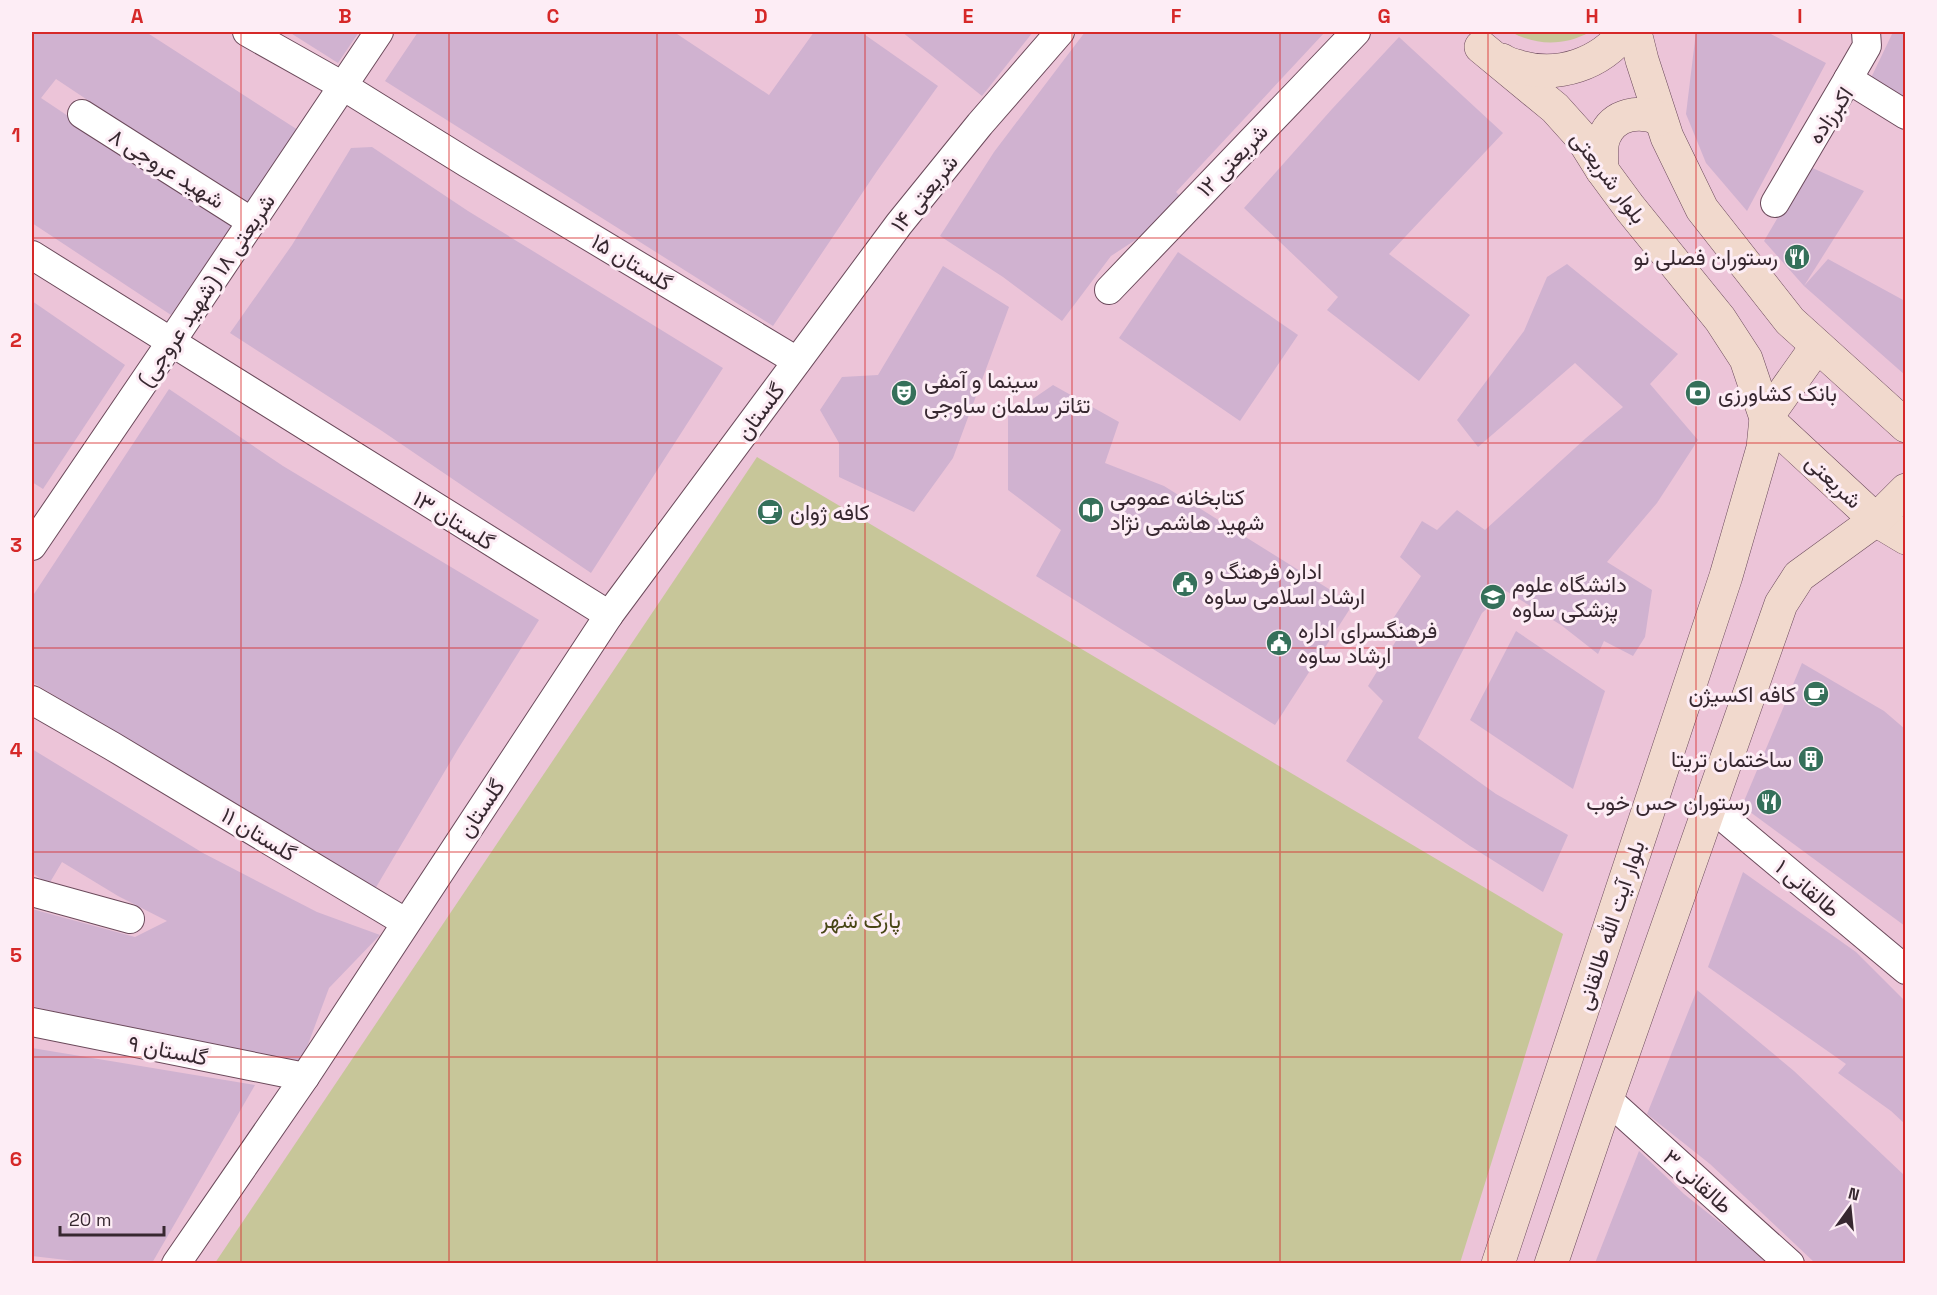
<svg xmlns="http://www.w3.org/2000/svg" width="1937" height="1295" font-family="'Space Grotesk',Vazirmatn,sans-serif">
<style>
.green{fill:#c7c699}
.building{fill:#d0b2d0}
.lines{fill:none;stroke-linecap:round;stroke-linejoin:round}
.minor-casing{stroke:#6b4a5b;stroke-width:30}
.secondary-casing{stroke:#6b4a5b;stroke-width:34}
.minor{stroke:#fff;stroke-width:28}
.secondary{stroke:#f1d9cd;stroke-width:33}
.grid{fill:none;stroke:#d62828;stroke-width:1.5;stroke-opacity:0.55}
.labels{text-anchor:middle;dominant-baseline:central;stroke-width:6;stroke-linejoin:round;paint-order:stroke}
.street-label{font-size:22px;fill:#372830;stroke:#fdedf5}
.poi-label{font-size:22px;fill:#372830;stroke:#fdedf5;text-anchor:start}
.park-label{font-size:22px;fill:#484615;stroke:#fdedf5}
.neatline{fill:none;stroke:#d62828;stroke-width:2}
.grid-label{font-size:20px;text-anchor:middle;font-weight:bold;fill:#d62828}
</style>
<rect width="100%" height="100%" fill="#ecc4d8"/>
<!-- green -->
<g class="green">
<path d="M1511,32H1590C1564,46 1537,46 1511,32Z"/>
<polygon points="757,457 1563,934 1460,1263 215,1263"/>
</g>
<!-- building -->
<g class="building">
<polygon points="32,32 146,32 298,130 248,207 56,79 41,98 232,225 171,315 32,223"/>
<polygon points="289,32 359,32 338,63"/>
<polygon points="418,32 674,32 769,95 814,32 861,32 938,86 877,171 773,326 385,81"/>
<polygon points="902,32 1033,32 982,96"/>
<polygon points="1085,32 1325,32 1176,192 1189,205 1111,256 1062,321 1003,277 940,236 994,152"/>
<polygon points="1696,32 1767,32 1826,63 1747,211 1706,163 1686,114"/>
<polygon points="1893,32 1905,32 1905,102 1870,80"/>
<polygon points="1399,37 1503,133 1389,254 1470,315 1419,381 1327,310 1338,297 1244,208 1332,109"/>
<polygon points="372,147 468,211 723,368 591,573 382,431 230,333 292,245 351,148"/>
<polygon points="1808,166 1864,191 1804,286 1828,259 1905,301 1905,375 1804,286 1764,241"/>
<polygon points="1178,252 1298,335 1240,421 1119,338"/>
<polygon points="1567,264 1678,354 1650,384 1698,440 1657,503 1607,562 1652,590 1645,637 1633,656 1604,641 1598,654 1561,625 1506,591 1482,613 1418,738 1496,794 1568,835 1543,892 1470,846 1346,761 1383,701 1368,686 1399,636 1385,631 1421,576 1400,557 1422,521 1437,530 1457,510 1485,530 1586,438 1623,407 1575,363 1478,447 1457,420 1524,331 1547,277"/>
<polygon points="943,266 1009,307 953,458 914,512 839,477 839,443 820,410 842,377 878,375"/>
<polygon points="32,301 125,365 43,489 32,482"/>
<polygon points="1053,385 1119,422 1105,463 1164,486 1353,604 1275,725 1036,576 1061,530 1008,490 1008,416"/>
<polygon points="169,389 283,466 539,620 458,749 375,889 32,682 32,597"/>
<polygon points="1516,631 1605,691 1573,789 1470,720"/>
<polygon points="1802,663 1884,711 1905,729 1905,926 1742,806"/>
<polygon points="32,749 203,853 317,912 380,935 329,988 297,1074 164,1034 112,1026 32,1006 32,909 135,937 167,921 118,896 62,862 49,884 32,873"/>
<polygon points="1743,872 1856,952 1905,1001 1905,1124 1891,1111 1838,1073 1846,1064 1708,967"/>
<polygon points="1697,990 1794,1071 1905,1176 1905,1263 1815,1263 1710,1164 1647,1114"/>
<polygon points="32,1048 255,1085 152,1263 92,1263 32,1256"/>
<polygon points="1639,1151 1684,1194 1738,1237 1767,1263 1595,1263"/>
</g>
<g class="lines">
<!-- minor casing -->
<g class="minor-casing">
<g id="minor">
<polyline points="247,32 343,86 467,163 797,361"/>
<polyline points="1848,79 1867,46 1866,32"/>
<polyline points="82,114 252,222"/>
<polyline points="1775,203 1848,79 1906,115"/>
<polyline points="32,255 609,615"/>
<polyline points="1109,290 1356,32"/>
<polyline points="32,546 171,342 379,32"/>
<polyline points="32,700 112,746 405,922"/>
<polyline points="1711,807 1906,970"/>
<polyline points="32,892 130,919"/>
<polyline points="32,1022 305,1077"/>
<polyline points="1607,1099 1790,1264"/>
<polyline points="176,1264 305,1077 609,615 899,224 980,124 1060,32"/>
</g>
</g>
<!-- secondary casing -->
<g class="secondary-casing">
<g id="secondary">
<polyline points="1635,32 1642,60 1667,137 1702,209 1790,321 1906,426"/>
<polyline points="1481,47 1555,108 1582,138 1602,170 1630,208 1720,319 1746,359 1766,418 1876,520 1906,538"/>
<path d="M1502,60C1507,64 1513,65 1520,67C1559,78 1600,64 1625,32"/>
<path d="M1602,170C1602,160 1600,147 1604,137C1614,113 1640,110 1660,119"/>
<polyline points="1498,1264 1726,576 1763,448 1766,418 1817,346"/>
<polyline points="1551,1264 1607,1099 1781,604 1799,576 1876,520 1906,490"/>
</g>
</g>
<!-- minor -->
<use href="#minor" class="minor"/>
<!-- secondary -->
<use href="#secondary" class="secondary"/>
</g>
<!-- grid -->
<path class="grid" d="M241,32V1264M449,32V1264M657,32V1264M865,32V1264M1072,32V1264M1280,32V1264M1488,32V1264M1696,32V1264M32,238H1906M32,443H1906M32,648H1906M32,852H1906M32,1057H1906"/>
<!-- icons -->
<defs>
<g id="restaurant-disc" transform="scale(1.35)"><circle r="9.5" fill="#35705a" stroke="#fdedf5"/><path d="M-5-6h1v4h1v-4h1v4h1v-4h1v5L-1.5 .5V6h-2V.5L-5-1ZM5-6V6H3V1.5H1.5Q1.5-4 5-6Z" fill="#fff"/></g>
<g id="theatre-disc" transform="scale(1.35)"><circle r="9.5" fill="#35705a" stroke="#fdedf5"/><path d="M-5-5.5Q0-4 5-5.5V0Q5 5 0 6Q-5 5-5 0ZM-3.3-2.5H-1v1.5H-3.3ZM1-2.5H3.3v1.5H1ZM-2.8 1Q0 5.5 2.8 1Z" fill="#fff"/></g>
<g id="bank-disc" transform="scale(1.35)"><circle r="9.5" fill="#35705a" stroke="#fdedf5"/><path d="M-6-4H6V4H-6ZM0-2.3a2.3 2.3 0 1 0 0 4.6a2.3 2.3 0 1 0 0-4.6Z" fill="#fff"/></g>
<g id="library-disc" transform="scale(1.35)"><circle r="9.5" fill="#35705a" stroke="#fdedf5"/><path d="M-6-4Q-3-5.5-.7-3.5V5Q-3 3-6 4ZM6-4Q3-5.5 .7-3.5V5Q3 3 6 4Z" fill="#fff"/></g>
<g id="cafe-disc" transform="scale(1.35)"><circle r="9.5" fill="#35705a" stroke="#fdedf5"/><path d="M-5.5-4.5H6V0H3Q3 3.5 0 3.5H-2.5Q-5.5 3.5-5.5 0ZM3-3.2v2h1.7v-2ZM-6 4.5H4V6H-6Z" fill="#fff"/></g>
<g id="civic-disc" transform="scale(1.35)"><circle r="9.5" fill="#35705a" stroke="#fdedf5"/><path d="M-.6-6.5H3V-4.5H.6V-3L4-1V1h2V6H-6V1h2V-1L-.6-3ZM-1.2 2.5V6h2.4V2.5Z" fill="#fff"/></g>
<g id="university-disc" transform="scale(1.35)"><circle r="9.5" fill="#35705a" stroke="#fdedf5"/><path d="M0-5L7-2L0 1L-7-2ZM-4 1L0 2.5L4 1V4Q0 6-4 4Z" fill="#fff"/></g>
<g id="building-disc" transform="scale(1.35)"><circle r="9.5" fill="#35705a" stroke="#fdedf5"/><path d="M-4-6H4V6H1V3H-1V6H-4ZM-2.5-4.3h1.7v1.8h-1.7ZM.8-4.3h1.7v1.8H.8ZM-2.5-1h1.7V.8h-1.7ZM.8-1h1.7V.8H.8Z" fill="#fff"/></g>
</defs>
<g fill-rule="evenodd">
<use href="#restaurant-disc" x="1797" y="257"/>
<use href="#theatre-disc" x="904" y="393"/>
<use href="#bank-disc" x="1698" y="393"/>
<use href="#library-disc" x="1091" y="510"/>
<use href="#cafe-disc" x="770" y="512"/>
<use href="#civic-disc" x="1185" y="584"/>
<use href="#university-disc" x="1493" y="597"/>
<use href="#civic-disc" x="1279" y="643"/>
<use href="#cafe-disc" x="1816" y="694"/>
<use href="#building-disc" x="1811" y="759"/>
<use href="#restaurant-disc" x="1769" y="802"/>
</g>
<g class="labels">
<!-- street labels -->
<g class="street-label">
<text transform="translate(1830 115) rotate(-56)">اکبرزاده</text>
<text transform="translate(1232 160) rotate(-46)">شریعتی ۱۲</text>
<text transform="translate(167 168) rotate(32)">شهید عروجی ۸</text>
<text transform="translate(1609 177) rotate(53)">بلوار شریعتی</text>
<text transform="translate(924 193) rotate(-51)">شریعتی ۱۴</text>
<text transform="translate(632 262) rotate(31)">گلستان ۱۵</text>
<text transform="translate(206 290) rotate(-56)">شریعتی ۱۸ (شهید عروجی)</text>
<text transform="translate(760 411) rotate(-53)">گلستان</text>
<text transform="translate(1834 481) rotate(43)">شریعتی</text>
<text transform="translate(454 520) rotate(32)">گلستان ۱۳</text>
<text transform="translate(481 808) rotate(-56)">گلستان</text>
<text transform="translate(259 834) rotate(31)">گلستان ۱۱</text>
<text transform="translate(1808 888) rotate(40)">طالقانی ۱</text>
<text transform="translate(1610 925) rotate(-72)">بلوار آیت الله طالقانی</text>
<text transform="translate(168 1050) rotate(11)">گلستان ۹</text>
<text transform="translate(1698 1181) rotate(42)">طالقانی ۳</text>
</g>
<!-- poi labels -->
<g class="poi-label">
<text x="1778" y="257" text-anchor="end">رستوران فصلی نو</text>
<text x="924" y="380">سینما و آمفی<tspan x="924" dy="25">تئاتر سلمان ساوجی</tspan></text>
<text x="1718" y="393">بانک کشاورزی</text>
<text x="1110" y="497">کتابخانه عمومی<tspan x="1110" dy="25">شهید هاشمی نژاد</tspan></text>
<text x="790" y="512">کافه ژوان</text>
<text x="1204" y="571">اداره فرهنگ و<tspan x="1204" dy="25">ارشاد اسلامی ساوه</tspan></text>
<text x="1512" y="584">دانشگاه علوم<tspan x="1512" dy="25">پزشکی ساوه</tspan></text>
<text x="1298" y="630">فرهنگسرای اداره<tspan x="1298" dy="25">ارشاد ساوه</tspan></text>
<text x="1796" y="694" text-anchor="end">کافه اکسیژن</text>
<text x="1792" y="759" text-anchor="end">ساختمان تریتا</text>
<text x="1750" y="802" text-anchor="end">رستوران حس خوب</text>
</g>
<!-- park labels -->
<g class="park-label">
<text x="861" y="920">پارک شهر</text>
</g>
</g>
<!-- border -->
<rect width="1937" height="1295" fill="none" stroke="#fdedf5" stroke-width="66"/>
<!-- north arrow -->
<g transform="translate(1850 1208) rotate(15)" stroke="#fdedf5" stroke-width="4.5" paint-order="stroke">
<path d="M0-4.5L10 22L0 15L-10 22Z" fill="#372830"/>
<text y="-9" font-size="16" font-weight="bold" text-anchor="middle" fill="#372830">N</text>
</g>
<!-- scale -->
<path d="M60 1226v9h104v-9" fill="none" stroke="#372830" stroke-width="3"/>
<text x="69" y="1226" font-size="18" fill="#372830" stroke="#fdedf5" stroke-width="4.5" paint-order="stroke">20 m</text>
<rect x="33" y="33" width="1871" height="1229" class="neatline"/>
<g class="grid-label">
<text x="137" y="23">A</text>
<text x="345" y="23">B</text>
<text x="553" y="23">C</text>
<text x="761" y="23">D</text>
<text x="968" y="23">E</text>
<text x="1176" y="23">F</text>
<text x="1384" y="23">G</text>
<text x="1592" y="23">H</text>
<text x="1800" y="23">I</text>
<text x="16" y="142">1</text>
<text x="16" y="347">2</text>
<text x="16" y="552">3</text>
<text x="16" y="757">4</text>
<text x="16" y="962">5</text>
<text x="16" y="1166">6</text>
</g>
</svg>
